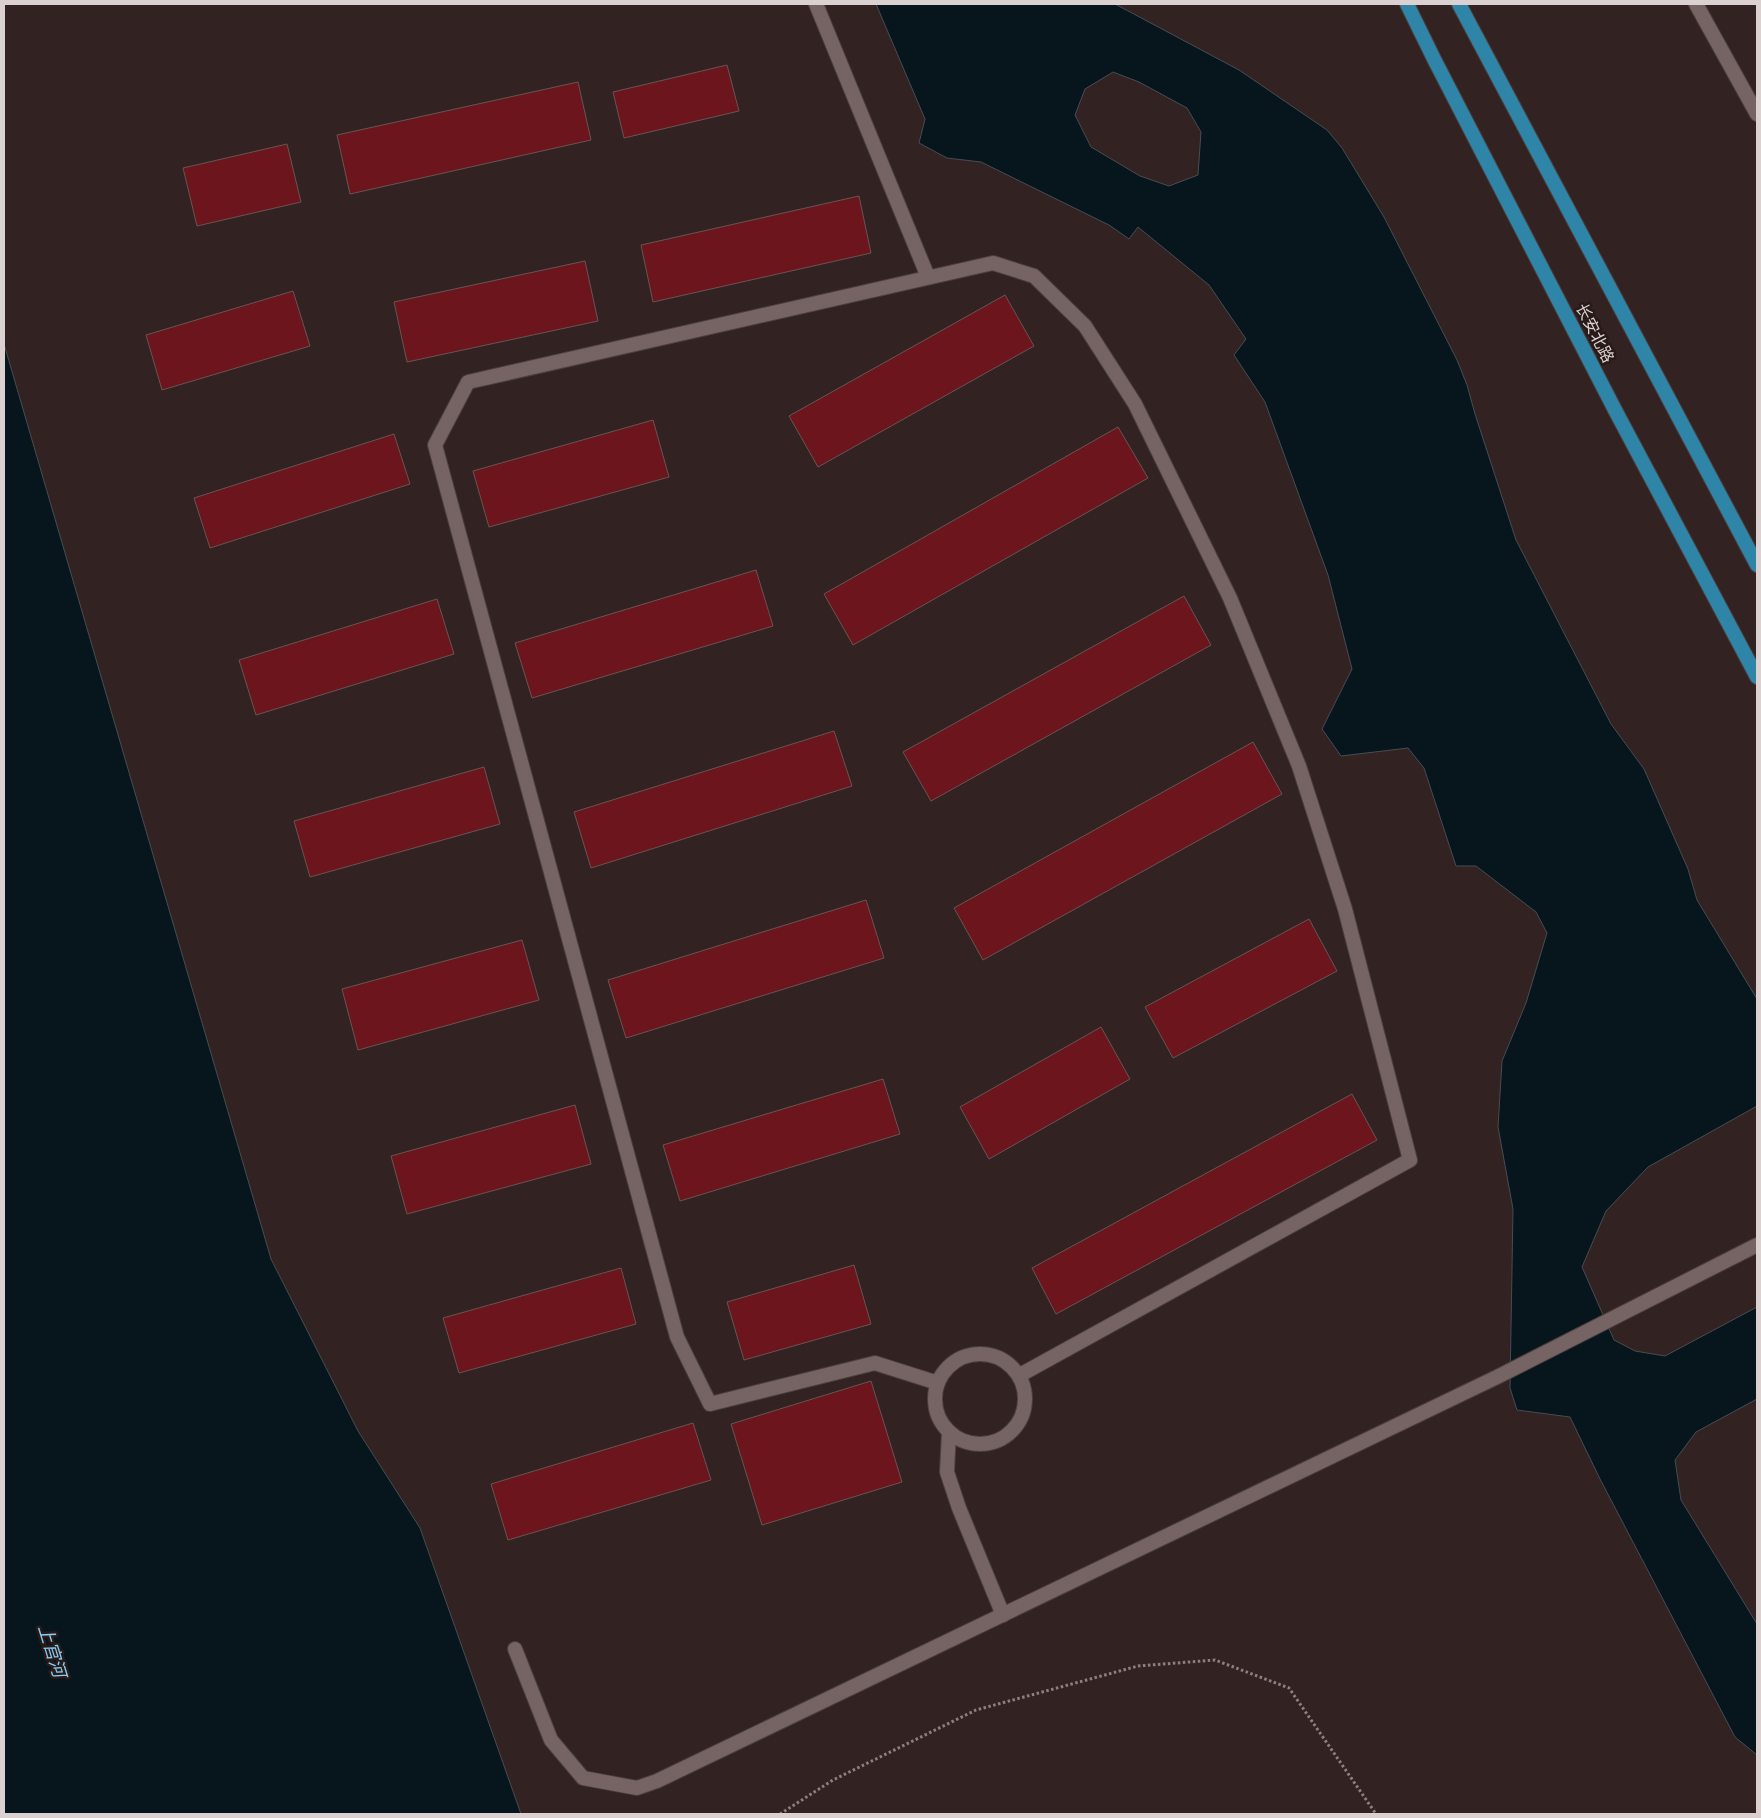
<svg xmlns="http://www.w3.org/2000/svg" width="1761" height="1818" font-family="Montserrat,'Noto Sans SC',sans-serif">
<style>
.water{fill:#07151c;stroke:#474d52;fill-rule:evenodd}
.building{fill:#6c151c;stroke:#675554}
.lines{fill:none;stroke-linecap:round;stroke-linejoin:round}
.service-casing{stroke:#4b3f3f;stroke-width:16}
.minor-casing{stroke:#4b3f3f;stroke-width:16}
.primary-casing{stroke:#4b3f3f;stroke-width:16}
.path{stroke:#8d807f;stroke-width:3;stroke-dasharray:2.5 2.5;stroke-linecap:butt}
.service{stroke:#756463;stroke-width:14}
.minor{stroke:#756463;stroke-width:14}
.primary{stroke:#2f85a7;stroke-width:14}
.labels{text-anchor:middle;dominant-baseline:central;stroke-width:5;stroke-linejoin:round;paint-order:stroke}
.street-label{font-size:16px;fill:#dbd1d0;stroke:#281a19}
.water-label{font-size:18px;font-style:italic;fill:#86cdf4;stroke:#281a19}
</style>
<rect width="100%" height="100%" fill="#322322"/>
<!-- water -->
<g class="water">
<path d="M876,4H1115L1239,70L1327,130L1342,148L1384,217L1457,360L1467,385L1475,414L1516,540L1611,724L1644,769L1688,869L1697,900L1757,999V1106L1648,1167L1606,1211L1582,1267L1614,1340L1635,1351L1665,1356L1757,1307V1399L1696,1432L1675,1460L1681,1500L1757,1624V1755L1735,1737L1600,1479L1570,1417L1517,1410L1510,1388L1513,1209L1498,1127L1502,1061L1526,1003L1547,933L1536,912L1476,866H1456L1424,768L1408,748L1341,756L1322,729L1352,669L1328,575L1265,402L1234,355L1246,339L1209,285L1138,227L1129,239L1109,225L981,162L947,158L919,143L925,119ZM1113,72L1139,82L1187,108L1201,132L1198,175L1169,186L1140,176L1091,147L1075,115L1085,89Z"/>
<polygon points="4,344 271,1259 358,1431 420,1528 521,1814 4,1814"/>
</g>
<!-- building -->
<g class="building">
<polygon points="727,65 739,111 624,138 613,92"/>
<polygon points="578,82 591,140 350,194 337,135"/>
<polygon points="287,144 301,202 197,226 183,168"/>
<polygon points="859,196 871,253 653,302 641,245"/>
<polygon points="585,261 598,321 407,362 394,302"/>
<polygon points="293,291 310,346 162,390 146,335"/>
<polygon points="1005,295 1034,346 818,467 789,416"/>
<polygon points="653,420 669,477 489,527 473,471"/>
<polygon points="1118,427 1148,478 853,645 824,594"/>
<polygon points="394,434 410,484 210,548 194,498"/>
<polygon points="756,570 773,626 532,698 515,643"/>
<polygon points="1184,596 1211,645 931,801 903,752"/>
<polygon points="437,599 454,654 256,715 239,660"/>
<polygon points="834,731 852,786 591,868 574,812"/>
<polygon points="1253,742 1282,794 983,960 954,908"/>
<polygon points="484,767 500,824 310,877 294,821"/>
<polygon points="866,900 884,958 626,1038 608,980"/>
<polygon points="1309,919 1337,971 1173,1058 1145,1007"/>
<polygon points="522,940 539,1000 358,1050 342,989"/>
<polygon points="1101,1027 1130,1079 989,1159 960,1107"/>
<polygon points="883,1079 900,1134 680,1201 663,1145"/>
<polygon points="1352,1094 1377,1140 1056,1314 1032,1268"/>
<polygon points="575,1105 591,1164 407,1214 391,1156"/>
<polygon points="854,1265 871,1324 744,1360 727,1302"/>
<polygon points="621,1268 636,1324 459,1373 443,1318"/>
<polygon points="871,1381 902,1482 762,1525 731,1424"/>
<polygon points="693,1423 711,1480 508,1540 491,1484"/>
</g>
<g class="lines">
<!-- service casing -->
<g class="service-casing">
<g id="service">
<polyline points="816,4 928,277"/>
<polyline points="1696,4 1757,114"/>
<circle cx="980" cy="1399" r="45"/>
<polyline points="938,1383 875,1363 710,1404 677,1337 435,445 468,382 993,263 1034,276 1085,326 1135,404 1230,598 1299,766 1345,909 1410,1160 1020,1375"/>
<polyline points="949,1432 947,1472 959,1508 1003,1615"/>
</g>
</g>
<!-- minor casing -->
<g class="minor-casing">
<polyline id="minor" points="515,1649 551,1740 583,1778 637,1788 657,1781 1497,1377 1757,1245"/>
</g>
<!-- primary casing -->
<g class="primary-casing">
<g id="primary">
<polyline points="1407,4 1434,59 1615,410 1757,677"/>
<polyline points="1459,4 1757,565"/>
</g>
</g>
<!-- path -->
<polyline class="path" points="780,1814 833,1780 976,1710 1138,1666 1215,1660 1289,1688 1376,1814"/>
<!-- service -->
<use href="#service" class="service"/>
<!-- minor -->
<use href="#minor" class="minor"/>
<!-- primary -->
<use href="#primary" class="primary"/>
</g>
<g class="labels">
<!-- street labels -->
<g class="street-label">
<text transform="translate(1595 333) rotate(63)">长安北路</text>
</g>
<!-- water labels -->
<g class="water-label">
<text transform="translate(52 1651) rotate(73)">上官河</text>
</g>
</g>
<!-- border -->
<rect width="1761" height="1818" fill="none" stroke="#dbd1d0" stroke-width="10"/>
</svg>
